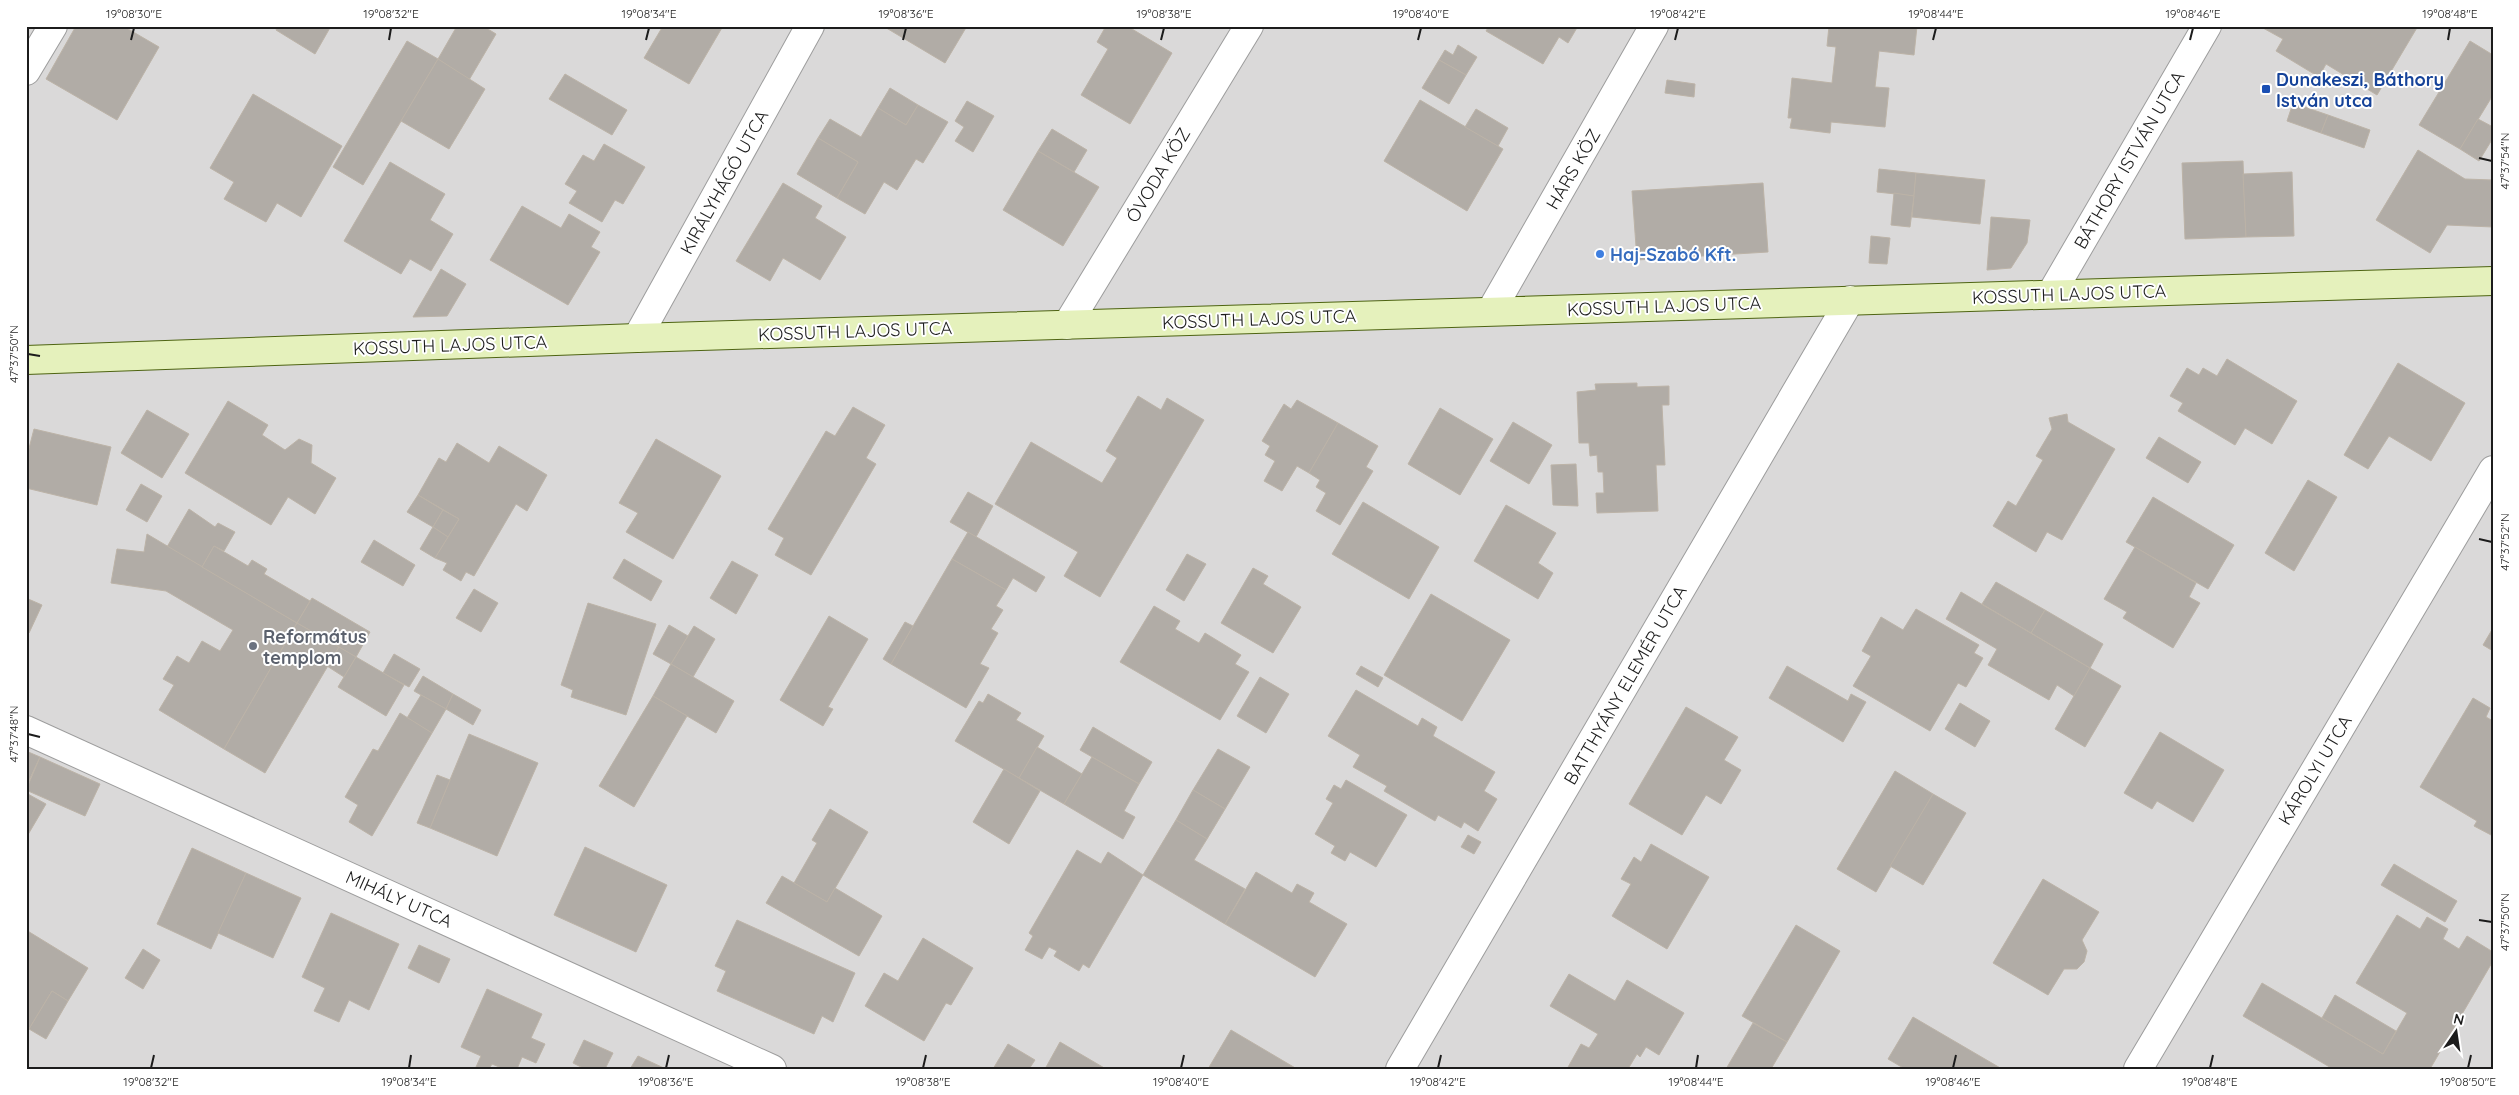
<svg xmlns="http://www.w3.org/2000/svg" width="2519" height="1095" font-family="Quicksand,sans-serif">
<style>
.residential{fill:#dad9d9}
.building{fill:#b1aca6;stroke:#bcb3a7}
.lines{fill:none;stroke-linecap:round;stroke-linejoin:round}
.street-casing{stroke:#9d9d9d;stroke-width:30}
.secondary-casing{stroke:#4e6412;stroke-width:30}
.street{stroke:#fff;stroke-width:28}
.secondary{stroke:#e5f1bc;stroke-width:28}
.ticks{fill:none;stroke:#1c1c1c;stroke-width:2}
.transit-dot{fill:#1a4fb4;stroke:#fff;stroke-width:2}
.shop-dot{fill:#3f7fe0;stroke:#fff;stroke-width:2}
.worship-dot{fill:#6b7280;stroke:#fff;stroke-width:2}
.labels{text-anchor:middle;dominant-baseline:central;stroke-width:4;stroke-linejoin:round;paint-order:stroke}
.transit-label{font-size:18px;font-weight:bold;fill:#164399;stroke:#fff;text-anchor:start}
.street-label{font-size:18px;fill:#1c1c1c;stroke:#fff}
.shop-label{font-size:18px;font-weight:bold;fill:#366cbe;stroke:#fff;text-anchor:start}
.worship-label{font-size:18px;font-weight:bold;fill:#5b616d;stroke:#fff;text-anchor:start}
.neatline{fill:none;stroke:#1c1c1c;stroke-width:2}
.ticks-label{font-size:12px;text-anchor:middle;fill:#1c1c1c}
</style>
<rect width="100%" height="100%" fill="#eceae3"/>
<!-- residential -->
<rect class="residential" x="26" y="26" width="2467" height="1043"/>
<!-- building -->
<g class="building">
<polygon points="76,26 123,26 159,47 117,120 46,79"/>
<polygon points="278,26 331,26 315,54 276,30"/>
<polygon points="457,26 483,26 496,34 469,80 438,59"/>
<polygon points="663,26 723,26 689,84 644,58"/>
<polygon points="883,26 967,26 945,63"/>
<polygon points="1106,26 1127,26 1172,53 1130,124 1081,95 1108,49 1097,42"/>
<polygon points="1489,26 1578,26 1568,43 1559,37 1543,64 1486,31"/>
<polygon points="1829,26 1917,26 1914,55 1879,51 1875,87 1889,88 1885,127 1831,122 1830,133 1790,128 1792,118 1788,118 1792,78 1832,83 1836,47 1827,46"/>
<polygon points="2264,26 2418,26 2377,95 2326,64 2319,77 2276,51 2283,39 2263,28"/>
<polygon points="407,41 438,59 363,185 333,167"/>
<polygon points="2470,41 2493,55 2493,95 2460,149 2419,125"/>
<polygon points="1458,45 1477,57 1466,75 1439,60 1445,50 1453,55"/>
<polygon points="438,59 485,89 449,149 401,121"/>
<polygon points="1439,60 1466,75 1449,104 1422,88"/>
<polygon points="565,74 627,110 612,135 549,99"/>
<polygon points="1667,80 1695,84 1694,97 1665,93"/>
<polygon points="890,88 918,105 906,125 878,108"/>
<polygon points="253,94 342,146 301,217 277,203 266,222 224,199 234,182 210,168"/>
<polygon points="1420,100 1503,149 1467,211 1384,161"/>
<polygon points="967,101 994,116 973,152 955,141 964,127 955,121"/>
<polygon points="2293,103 2328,115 2321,133 2287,121"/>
<polygon points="918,105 948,122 923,163 916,159 897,190 884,182 865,214 837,198 858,162 818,138 830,119 861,137 878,108 906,125"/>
<polygon points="1476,109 1508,128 1498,146 1465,127"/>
<polygon points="2328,115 2370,130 2364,148 2321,133"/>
<polygon points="2478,119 2493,127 2493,138 2479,161 2460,149"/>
<polygon points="1052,129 1087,150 1074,172 1038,151"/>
<polygon points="818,138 858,162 837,198 797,174"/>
<polygon points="604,144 645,167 623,204 615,200 602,222 569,203 577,191 565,184 583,155 594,161"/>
<polygon points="2418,150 2465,179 2493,180 2493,227 2447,225 2430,253 2376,220"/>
<polygon points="1038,151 1099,187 1063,246 1003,210"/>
<polygon points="2243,161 2246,237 2185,239 2182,163"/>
<polygon points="390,162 445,194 430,220 453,234 431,271 410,259 401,274 344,241"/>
<polygon points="1879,169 1916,173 1914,196 1877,192"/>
<polygon points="2292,172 2294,236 2246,237 2243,174"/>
<polygon points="1916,173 1985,180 1980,224 1912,217"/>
<polygon points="783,183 822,206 815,218 846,237 820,280 783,258 770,281 736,261"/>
<polygon points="1763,183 1768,252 1637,260 1632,191"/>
<polygon points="1894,193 1914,196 1910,227 1891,225"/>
<polygon points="522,206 561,228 569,214 600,232 591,247 600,252 568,305 490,260"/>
<polygon points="1991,217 2030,220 2027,243 2011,268 1987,270"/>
<polygon points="1871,236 1890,238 1887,264 1869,263"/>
<polygon points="441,269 466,284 447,316 413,317"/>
<polygon points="2227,359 2297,401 2272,444 2245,428 2235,445 2178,411 2183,403 2170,396 2187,368 2199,375 2203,368 2217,376"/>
<polygon points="2398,363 2465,403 2431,461 2389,436 2368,469 2344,455"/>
<polygon points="1637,383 1637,387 1669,386 1669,405 1662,405 1665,465 1656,465 1658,511 1597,513 1596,493 1604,493 1603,472 1598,472 1597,455 1590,456 1589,443 1579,443 1577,392 1596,390 1595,384"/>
<polygon points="1138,396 1161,410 1167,398 1204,420 1100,597 1064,576 1078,552 995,504 1031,442 1102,483 1117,458 1106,451"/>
<polygon points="1297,400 1338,423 1309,473 1297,466 1282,491 1264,481 1275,461 1265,455 1270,446 1262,441 1284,404 1291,409"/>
<polygon points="228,401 268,425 262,435 285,450 299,439 312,445 311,463 336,478 315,514 288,497 271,525 185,473"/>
<polygon points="853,407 885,425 866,458 876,464 811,575 775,555 784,538 768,529 826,431 835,436"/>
<polygon points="1440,408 1493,439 1460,495 1408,464"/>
<polygon points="147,410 189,434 162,478 121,453"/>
<polygon points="2067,414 2068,422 2115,449 2062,540 2047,532 2036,552 1993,526 2008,501 2016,506 2043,460 2036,456 2052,429 2049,418"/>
<polygon points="1513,422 1552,445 1529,484 1490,461"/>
<polygon points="1338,423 1378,446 1366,467 1373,471 1340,525 1316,511 1326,493 1316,487 1320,480 1309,473"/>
<polygon points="34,429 111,447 97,505 26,488 26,460"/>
<polygon points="2159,437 2201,462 2188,483 2146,458"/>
<polygon points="656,439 721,476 673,559 626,532 638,513 619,503"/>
<polygon points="457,443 489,463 499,446 547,475 527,511 516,504 474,576 466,572 461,581 443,570 447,563 435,558 459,519 418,495 439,458 446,462"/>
<polygon points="1576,464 1578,506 1553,505 1551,465"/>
<polygon points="2308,480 2337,497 2294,571 2265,553"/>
<polygon points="141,484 162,496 147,522 126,510"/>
<polygon points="968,492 993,506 976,537 950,522"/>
<polygon points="418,495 443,510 433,527 407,512"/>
<polygon points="2153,497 2234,545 2208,589 2126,542"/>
<polygon points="1363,502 1439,547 1409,599 1332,554"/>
<polygon points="1506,505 1556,533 1538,563 1553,573 1538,599 1474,561"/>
<polygon points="189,509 215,527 218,523 235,532 224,551 214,546 202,567 167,547"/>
<polygon points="443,510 459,519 448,537 433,527"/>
<polygon points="433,527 448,537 435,558 420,549"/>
<polygon points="968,532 1045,577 1036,592 1013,578 1006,590 952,559"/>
<polygon points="147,534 297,623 224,749 159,710 174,685 163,679 177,656 189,663 202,641 220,651 233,630 166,591 111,583 117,549 144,552"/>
<polygon points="374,540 415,565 403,586 361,562"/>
<polygon points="214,546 248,566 252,560 267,569 264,574 310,601 297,623 202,567"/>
<polygon points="2135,547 2196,583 2189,597 2200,603 2173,648 2123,618 2127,612 2104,599"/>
<polygon points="1187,554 1206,564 1184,601 1166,590"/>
<polygon points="624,559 662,581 651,601 613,578"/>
<polygon points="952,559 1006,590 996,606 1003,610 991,629 998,633 980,664 989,668 966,708 891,664"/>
<polygon points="732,561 758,575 736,614 710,598"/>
<polygon points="1253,568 1268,576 1263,584 1301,607 1273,653 1221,623"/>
<polygon points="1996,582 2045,610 2031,633 1982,604"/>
<polygon points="474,589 498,603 481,632 456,618"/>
<polygon points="1961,592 2090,668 2074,696 2057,685 2049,700 1988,665 1997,649 1946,619"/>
<polygon points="1431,594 1510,640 1462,721 1384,675"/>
<polygon points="26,598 42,605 29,633 26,632"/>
<polygon points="312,598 370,632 356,657 297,623"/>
<polygon points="588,603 656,624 626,715 571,697 573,690 561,685"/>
<polygon points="1154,606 1180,621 1175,629 1199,643 1205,633 1241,655 1235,664 1249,672 1220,720 1120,662"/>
<polygon points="1916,609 1979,645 1974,653 1983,658 1966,687 1958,683 1930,731 1853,686 1871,656 1862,651 1881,617 1903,630"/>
<polygon points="2045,610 2103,644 2090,668 2031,633"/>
<polygon points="829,616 868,639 828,707 833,709 823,726 780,700"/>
<polygon points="905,622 913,626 891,664 883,659"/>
<polygon points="297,623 339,647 265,773 224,749"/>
<polygon points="669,625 688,636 671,664 653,654"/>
<polygon points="694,626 715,639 693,677 671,664"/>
<polygon points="2493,628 2493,651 2483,645"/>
<polygon points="339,647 356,657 344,677 327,666"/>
<polygon points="394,654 420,669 409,687 383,673"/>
<polygon points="356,657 404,685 386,716 338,687"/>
<polygon points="671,664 734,701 716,733 653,696"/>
<polygon points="1361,666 1383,678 1378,687 1356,674"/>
<polygon points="1787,666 1848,701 1851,694 1866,702 1843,742 1769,698"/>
<polygon points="2090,668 2121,686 2085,747 2055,729"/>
<polygon points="423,676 453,694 446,709 414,691"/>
<polygon points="1260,677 1289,694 1266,733 1237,716"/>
<polygon points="1356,690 1418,726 1422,718 1437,727 1433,736 1495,772 1484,791 1497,799 1478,831 1464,822 1461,828 1438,815 1435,821 1384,791 1387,786 1353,767 1360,755 1328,736"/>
<polygon points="453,694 481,710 473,725 446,709"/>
<polygon points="988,694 1021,713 1016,720 1044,736 1019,778 955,741 979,701 983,703"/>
<polygon points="421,695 446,709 432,733 407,718"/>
<polygon points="653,696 687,716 634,807 599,786"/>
<polygon points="2473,698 2490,708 2486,717 2493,721 2493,836 2474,826 2477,821 2420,787"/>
<polygon points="1960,703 1990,721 1975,747 1945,729"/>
<polygon points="1686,707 1738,737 1724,760 1741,770 1721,804 1706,795 1682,835 1629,804"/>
<polygon points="400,713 432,733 372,836 349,822 358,805 345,797 373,749 378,751"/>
<polygon points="1093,727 1152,762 1139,784 1080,750"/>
<polygon points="2160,732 2224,770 2193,822 2157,801 2152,809 2124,793"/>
<polygon points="469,734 538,763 497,856 430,828"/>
<polygon points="1037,747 1082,774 1064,804 1019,778"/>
<polygon points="1218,749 1250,767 1225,809 1193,790"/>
<polygon points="26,751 40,757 27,785 26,784"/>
<polygon points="40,757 100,784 85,816 26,790"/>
<polygon points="1092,757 1139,784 1124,811 1135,817 1123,839 1064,804"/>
<polygon points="1004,769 1040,791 1009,844 973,822"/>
<polygon points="1895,771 1933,794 1876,892 1837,869"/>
<polygon points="437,775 450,780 430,828 417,823"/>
<polygon points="1346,780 1407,815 1376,867 1350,852 1345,861 1331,853 1335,846 1315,834 1333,803 1326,799 1334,785 1341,789"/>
<polygon points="1193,790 1225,809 1207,839 1176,820"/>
<polygon points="26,793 46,804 26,838"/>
<polygon points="1933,794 1966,813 1923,885 1890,866"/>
<polygon points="830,809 868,832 827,902 794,883 817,843 812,840"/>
<polygon points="1176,820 1207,839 1194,860 1245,889 1225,924 1143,875"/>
<polygon points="1468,835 1481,842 1474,854 1461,847"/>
<polygon points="1651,844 1709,877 1667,949 1612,916 1631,884 1621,879 1634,857 1641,862"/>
<polygon points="585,847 667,885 636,952 554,915"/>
<polygon points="192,848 246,873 211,949 157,924"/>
<polygon points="1077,850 1101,864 1108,852 1143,875 1089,968 1083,964 1079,971 1054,956 1057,951 1049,947 1042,959 1025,950 1033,936 1029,933"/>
<polygon points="2394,864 2457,901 2445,922 2381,885"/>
<polygon points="1256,872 1292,893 1297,884 1314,893 1309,902 1347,924 1315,977 1225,924"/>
<polygon points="246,873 301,898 273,958 218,933"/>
<polygon points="782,876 827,902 835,888 882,916 859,956 766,903"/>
<polygon points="2043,879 2099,912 2082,940 2087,951 2084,962 2077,969 2064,969 2048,995 1993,963"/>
<polygon points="331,913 399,944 369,1010 349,1000 339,1022 314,1011 325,988 302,977"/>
<polygon points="2397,915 2420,929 2427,917 2448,929 2443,939 2459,949 2467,936 2493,952 2493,961 2430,1069 2333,1069 2243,1016 2262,983 2383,1054 2407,1013 2356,983"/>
<polygon points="737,920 855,973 833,1022 822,1016 814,1034 717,991 726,971 715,966"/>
<polygon points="1796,925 1840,951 1787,1042 1742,1016"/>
<polygon points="26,930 88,968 68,1001 52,991 26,1034"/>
<polygon points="923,938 973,968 951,1005 946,1003 924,1041 865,1006 884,973 898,981"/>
<polygon points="419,945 450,959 439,983 408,968"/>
<polygon points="143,949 160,960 143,989 125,978"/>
<polygon points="1569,974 1615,1001 1627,980 1684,1013 1659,1055 1646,1047 1640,1057 1637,1054 1628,1069 1567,1069 1581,1044 1589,1048 1598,1034 1550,1006"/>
<polygon points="487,989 542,1014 531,1038 545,1044 536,1063 522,1057 517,1069 504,1069 492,1064 489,1069 479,1069 476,1067 481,1056 461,1047"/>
<polygon points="52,991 68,1001 46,1039 29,1029"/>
<polygon points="2335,995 2396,1031 2383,1054 2322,1018"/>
<polygon points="1913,1017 2002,1069 1905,1069 1888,1059"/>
<polygon points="1753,1023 1787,1042 1771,1069 1726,1069"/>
<polygon points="1231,1030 1297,1069 1208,1069"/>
<polygon points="584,1040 613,1053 605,1069 585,1069 573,1063"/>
<polygon points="1060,1042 1106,1069 1045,1069"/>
<polygon points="1008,1044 1035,1060 1029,1069 993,1069"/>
<polygon points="638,1056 666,1069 630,1069"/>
</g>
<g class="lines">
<!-- street casing -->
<g class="street-casing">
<g id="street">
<polyline points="26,71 53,26"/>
<polyline points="2051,294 2207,26"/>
<polyline points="1491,311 1654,26"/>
<polyline points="1067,325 1249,26"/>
<polyline points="637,338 810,26"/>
<polyline points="26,730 772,1069"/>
<polyline points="1400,1069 1850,300"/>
<polyline points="2138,1069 2493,470"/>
</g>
</g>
<!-- secondary casing -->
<g class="secondary-casing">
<polyline id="secondary" points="26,360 637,338 2493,281"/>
</g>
<!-- street -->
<use href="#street" class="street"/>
<!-- secondary -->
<use href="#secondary" class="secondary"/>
</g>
<!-- ticks -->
<path class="ticks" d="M131,40L134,28M389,40L391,28M646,40L649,28M903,40L906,28M1161,40L1164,28M1418,40L1421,28M1675,40L1678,28M1933,40L1936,28M2190,40L2193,28M2448,40L2450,28M2479,158L2492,161M28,354L40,356M2479,539L2492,542M28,734L40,737M2479,920L2492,922M151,1068L154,1055M409,1068L411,1055M666,1068L669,1055M923,1068L926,1055M1181,1068L1184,1055M1438,1068L1441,1055M1696,1068L1698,1055M1953,1068L1956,1055M2210,1068L2213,1055M2468,1068L2471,1055"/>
<!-- markers -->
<rect class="transit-dot" x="2261" y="84" width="10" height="10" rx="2.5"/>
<circle class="shop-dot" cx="1600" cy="254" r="5"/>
<circle class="worship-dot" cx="253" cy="646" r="5"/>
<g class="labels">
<!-- transit labels -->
<g class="transit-label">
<text x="2276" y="79">Dunakeszi, Báthory<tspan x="2276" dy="21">István utca</tspan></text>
</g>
<!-- street labels -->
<g class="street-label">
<text transform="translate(2129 160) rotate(-60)">BÁTHORY ISTVÁN UTCA</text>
<text transform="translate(1573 169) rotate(-60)">HÁRS KÖZ</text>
<text transform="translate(1158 175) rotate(-59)">ÓVODA KÖZ</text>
<text transform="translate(724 182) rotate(-61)">KIRÁLYHÁGÓ UTCA</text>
<text transform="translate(2069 294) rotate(-2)">KOSSUTH LAJOS UTCA</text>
<text transform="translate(1664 306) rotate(-2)">KOSSUTH LAJOS UTCA</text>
<text transform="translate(1259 319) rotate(-2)">KOSSUTH LAJOS UTCA</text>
<text transform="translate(855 331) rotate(-2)">KOSSUTH LAJOS UTCA</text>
<text transform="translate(450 345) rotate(-2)">KOSSUTH LAJOS UTCA</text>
<text transform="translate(1625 685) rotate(-60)">BATTHYÁNY ELEMÉR UTCA</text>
<text transform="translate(2315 770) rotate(-59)">KÁROLYI UTCA</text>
<text transform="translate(399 899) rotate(24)">MIHÁLY UTCA</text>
</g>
<!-- shop labels -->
<g class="shop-label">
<text x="1610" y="254">Haj-Szabó Kft.</text>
</g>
<!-- worship labels -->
<g class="worship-label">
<text x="263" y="636">Református<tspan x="263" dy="21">templom</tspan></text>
</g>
</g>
<!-- border -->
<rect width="2519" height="1095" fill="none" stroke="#ffffff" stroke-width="55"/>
<!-- north arrow -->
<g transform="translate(2456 1032) rotate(13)" stroke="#ffffff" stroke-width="4" paint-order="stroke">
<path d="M0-4L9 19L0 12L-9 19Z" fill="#1c1c1c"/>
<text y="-8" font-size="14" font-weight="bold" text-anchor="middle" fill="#1c1c1c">N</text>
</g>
<rect x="28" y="28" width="2464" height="1040" class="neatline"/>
<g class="ticks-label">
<text x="134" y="18">19°08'30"E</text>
<text x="391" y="18">19°08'32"E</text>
<text x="649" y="18">19°08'34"E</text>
<text x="906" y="18">19°08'36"E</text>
<text x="1164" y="18">19°08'38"E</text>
<text x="1421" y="18">19°08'40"E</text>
<text x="1678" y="18">19°08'42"E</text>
<text x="1936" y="18">19°08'44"E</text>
<text x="2193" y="18">19°08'46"E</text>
<text x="2450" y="18">19°08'48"E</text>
<text transform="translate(2505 161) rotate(-90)" y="4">47°37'54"N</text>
<text transform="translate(14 354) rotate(-90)" y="4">47°37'50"N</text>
<text transform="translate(2505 542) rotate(-90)" y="4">47°37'52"N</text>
<text transform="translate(14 734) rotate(-90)" y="4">47°37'48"N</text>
<text transform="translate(2505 922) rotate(-90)" y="4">47°37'50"N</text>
<text x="151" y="1086">19°08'32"E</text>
<text x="409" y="1086">19°08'34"E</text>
<text x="666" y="1086">19°08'36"E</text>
<text x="923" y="1086">19°08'38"E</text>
<text x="1181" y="1086">19°08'40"E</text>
<text x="1438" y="1086">19°08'42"E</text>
<text x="1696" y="1086">19°08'44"E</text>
<text x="1953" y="1086">19°08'46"E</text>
<text x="2210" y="1086">19°08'48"E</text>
<text x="2468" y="1086">19°08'50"E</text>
</g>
</svg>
